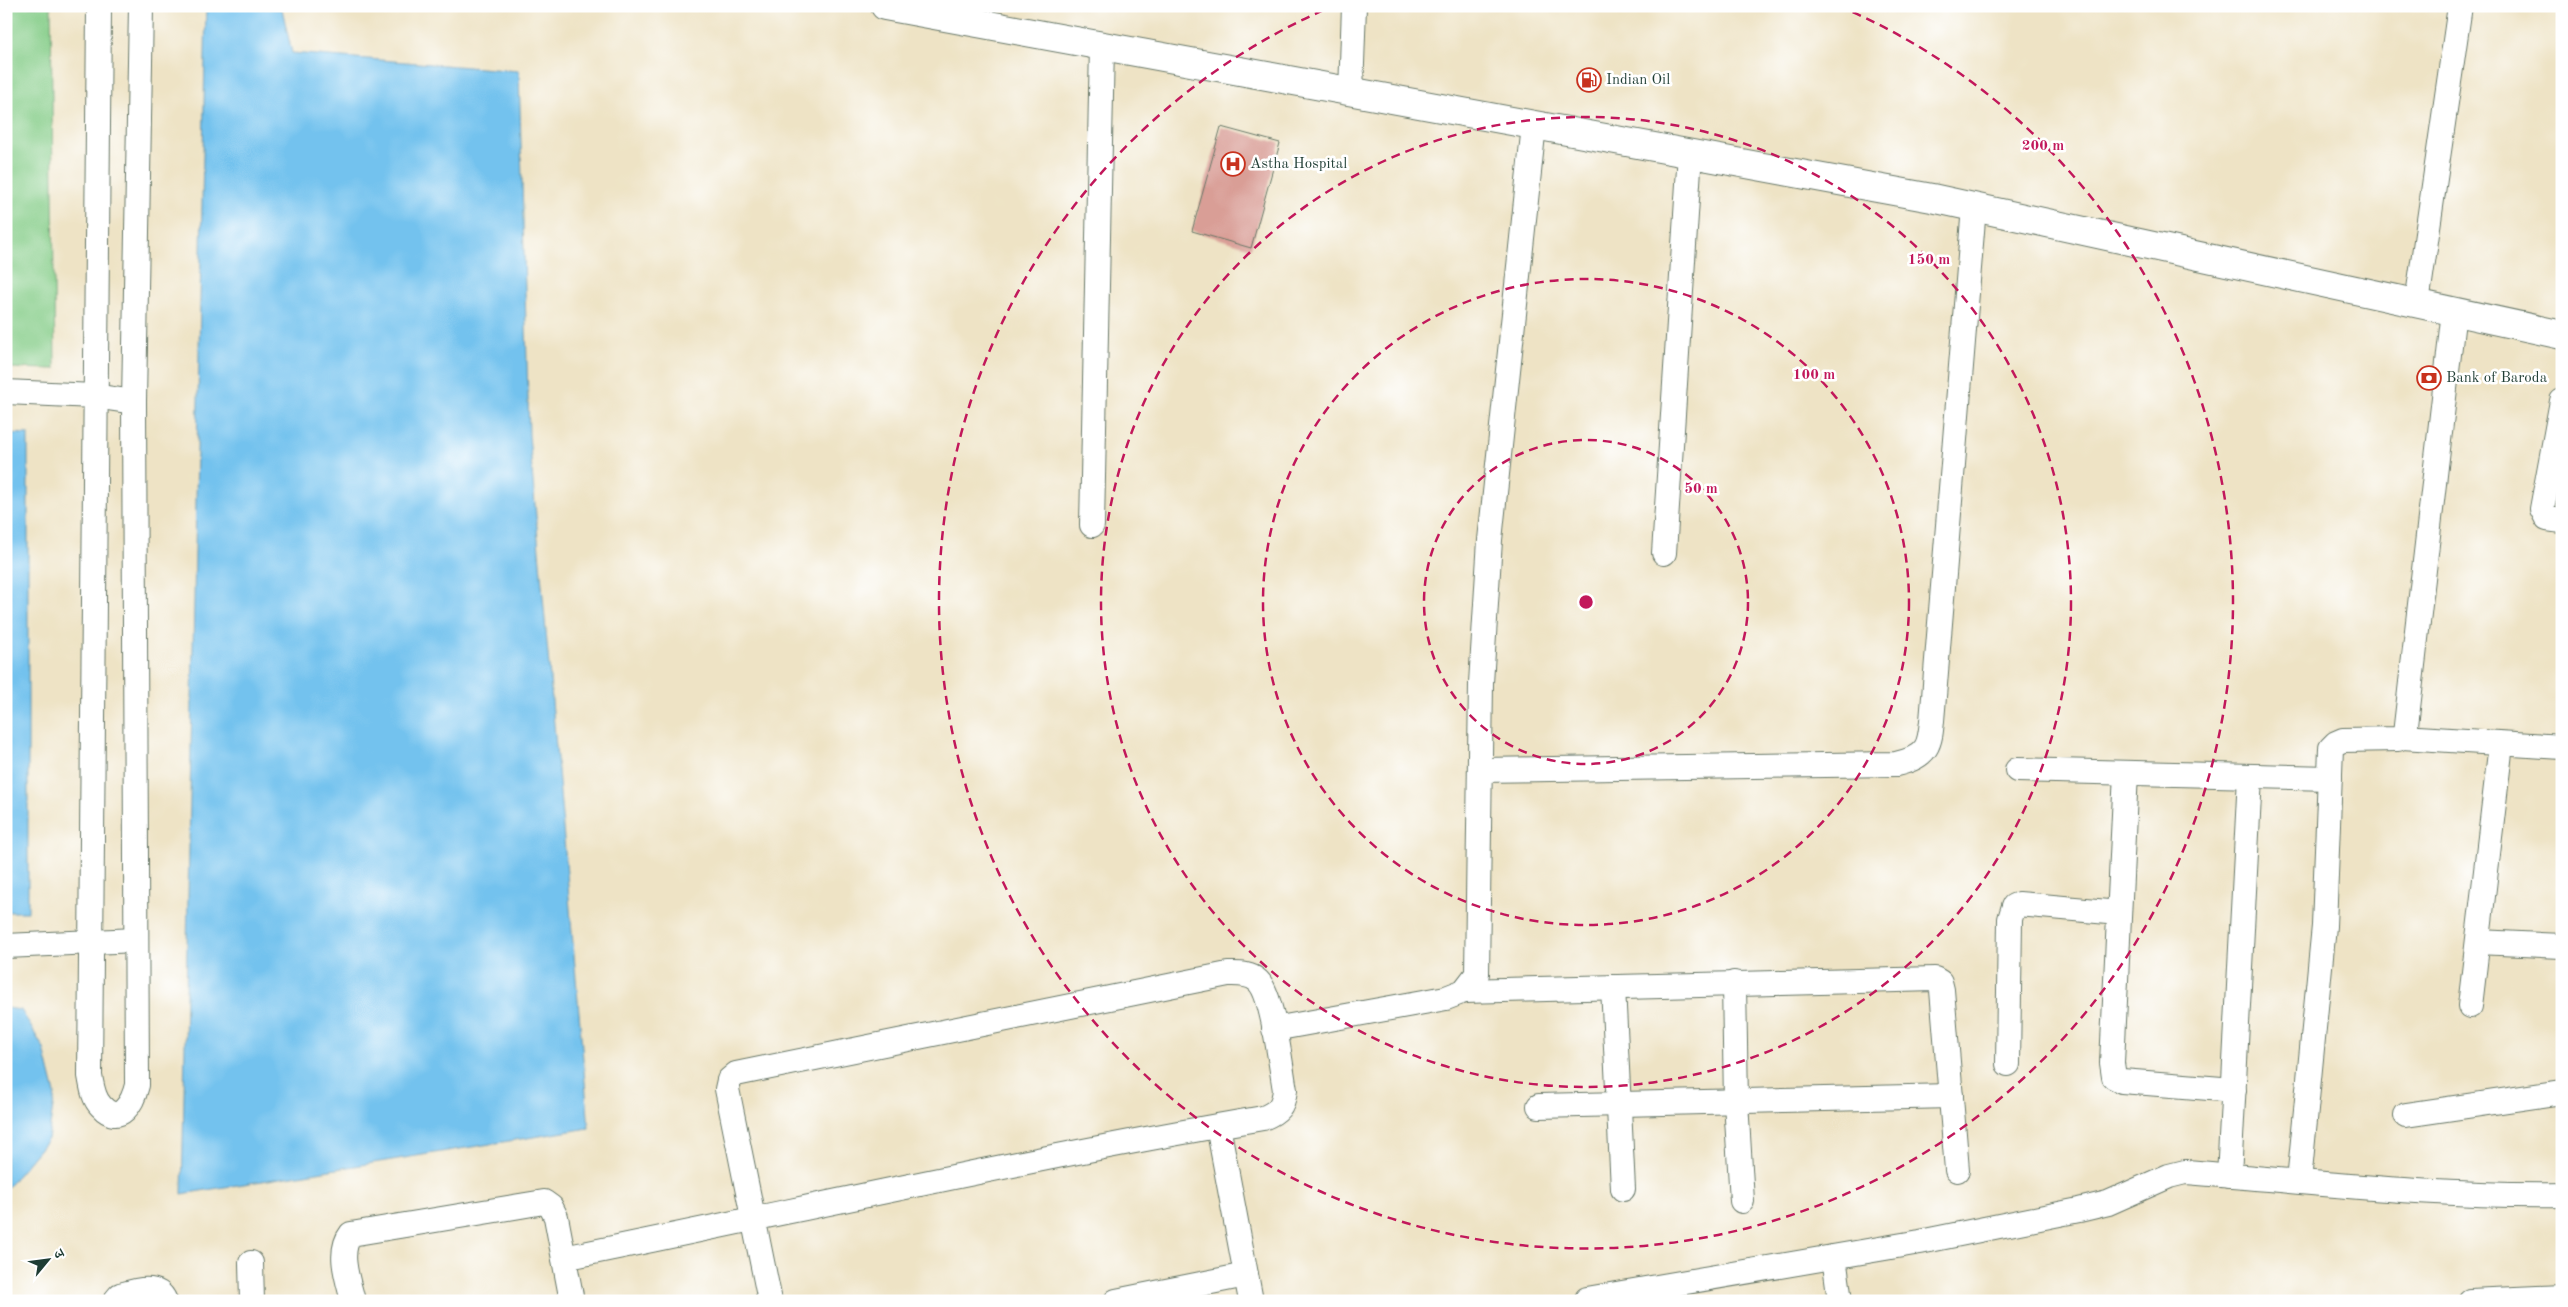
<svg xmlns="http://www.w3.org/2000/svg" width="2568" height="1307" font-family="'Old Standard TT','Noto Serif Devanagari',serif">
<style>
.green{fill:#87ce8a;stroke:#53865f}
.water{fill:#73c2ee;stroke:#498091}
.building{fill:#d99e96}
.lines{fill:none;stroke-linecap:round;stroke-linejoin:round}
.street-casing{stroke:#677767;stroke-width:26}
.highway-casing{stroke:#677767;stroke-width:30}
.street{stroke:#fff;stroke-width:24}
.highway{stroke:#fff;stroke-width:28}
.ring{fill:none;stroke:#c2185b;stroke-width:2.5;stroke-dasharray:9 6}
.labels{text-anchor:middle;dominant-baseline:central;stroke-width:5;stroke-linejoin:round;paint-order:stroke}
.poi-label{font-size:15px;fill:#1f3d34;stroke:#fff;text-anchor:start}
.centre{fill:#c2185b;stroke:#fff;stroke-width:2.5}
.ring-label{font-size:15px;text-anchor:middle;font-weight:bold;fill:#c2185b;stroke:#fff;stroke-width:5;stroke-linejoin:round;paint-order:stroke}
</style>
<rect width="100%" height="100%" fill="#fff"/>
<filter id="ink" filterUnits="userSpaceOnUse"><feTurbulence type="fractalNoise" baseFrequency=".02" numOctaves="2"/><feDisplacementMap in="SourceGraphic" scale="10" xChannelSelector="R" yChannelSelector="G"/><feConvolveMatrix kernelMatrix="1 2 1 2 8 2 1 2 1" color-interpolation-filters="sRGB"/></filter>
<filter id="wash" filterUnits="userSpaceOnUse"><feTurbulence type="fractalNoise" baseFrequency=".0096" numOctaves="4" result="noise"/><feDisplacementMap in="SourceGraphic" scale="20" xChannelSelector="R" yChannelSelector="G"/><feGaussianBlur stdDeviation="1.12" result="paint"/><feColorMatrix in="noise" values="0 0 0 0 0 0 0 0 0 0 0 0 0 0 0 0 0 1.4 0 .05"/><feComposite in="paint" operator="in"/></filter>
<g filter="url(#wash)">
<rect width="100%" height="100%" fill="#eee3c5"/>
<!-- green -->
<polygon class="green" points="6,6 51,6 55,369 6,368"/>
<!-- water -->
<g class="water">
<polygon points="206,6 282,9 292,53 519,71 529,435 589,1128 182,1194"/>
<polygon points="6,433 28,434 28,912 6,912"/>
<polygon points="6,1008 21,1010 44,1049 55,1094 48,1139 6,1189"/>
</g>
<g id="blocks">
<!-- building -->
<polygon class="building" points="1221,127 1280,143 1251,248 1192,231"/>
</g>
</g>
<g filter="url(#ink)">
<use href="#blocks" fill-opacity="0" stroke="#677767" stroke-width="1"/>
<g class="lines">
<!-- street casing -->
<g class="street-casing">
<g id="street">
<path d="M99,6L90,1076C92,1086 93,1098 101,1106C120,1127 133,1102 137,1085L134,402L141,6"/>
<polyline points="1351,92 1354,6"/>
<polyline points="2417,303 2460,6"/>
<polyline points="6,392 94,396 134,402"/>
<polyline points="2562,401 2542,509 2547,519 2562,521"/>
<polyline points="1092,525 1102,46"/>
<polyline points="1664,553 1690,153"/>
<polyline points="2402,737 2562,747"/>
<path d="M1480,770L1896,764C1932,756 1930,742 1933,709L1974,207"/>
<polyline points="2017,770 2330,778"/>
<polyline points="2126,773 2112,1063 2114,1077 2122,1081 2234,1090"/>
<polyline points="2478,942 2562,946"/>
<polyline points="6,946 136,940"/>
<polyline points="1734,983 1736,1102 1742,1201"/>
<polyline points="1613,987 1623,1189"/>
<polyline points="1464,991 1935,979 1940,982 1942,990 1957,1170"/>
<polyline points="2470,1006 2501,744"/>
<polyline points="1274,1029 1446,998 1464,991 1477,974 1481,683 1490,540 1534,125"/>
<polyline points="2008,1064 2010,919 2014,906 2019,904 2119,913"/>
<polyline points="1539,1106 1951,1096"/>
<polyline points="2406,1115 2562,1092"/>
<polyline points="1218,1126 1251,1301"/>
<polyline points="2229,1176 2250,777"/>
<polyline points="2299,1181 2324,926 2331,748 2336,743 2343,740 2398,739 2405,734 2454,311"/>
<polyline points="1834,1257 1840,1301"/>
<path d="M564,1258C797,1211 1028,1158 1263,1118C1278,1112 1283,1107 1285,1090C1281,1068 1273,995 1258,981C1250,973 1238,974 1228,974L736,1074L729,1080L727,1089L770,1301"/>
<polyline points="251,1263 252,1301"/>
<path d="M1587,1299L1920,1242L2079,1210L2108,1203L2169,1176L2185,1172C2311,1182 2436,1197 2562,1195"/>
<path d="M115,1301L120,1295C134,1291 158,1283 165,1301"/>
<path d="M353,1301C348,1280 337,1252 351,1234L544,1202L551,1207L556,1217L572,1301"/>
<polyline points="1116,1301 1246,1275"/>
<polyline points="2470,1301 2562,1297"/>
</g>
</g>
<!-- highway casing -->
<g class="highway-casing">
<polyline id="highway" points="885,6 1932,198 2562,335"/>
</g>
<!-- street -->
<use href="#street" class="street"/>
<!-- highway -->
<use href="#highway" class="highway"/>
</g>
</g>
<!-- distance rings -->
<g class="ring">
<circle cx="1586" cy="602" r="162"/>
<circle cx="1586" cy="602" r="323"/>
<circle cx="1586" cy="602" r="485"/>
<path d="M1839 6A647 647 0 1 1 1333 6"/>
</g>
<!-- icons -->
<defs>
<g id="fuel-ring" transform="scale(1.25)"><circle r="9.5" fill="#fff" stroke="#c8321e" stroke-width="1.5"/><path d="M-5.5-6h7V0h2V4h1.3V-2.5L3-4.5l.8-.8L6-3V5H2.5V1h-1V6h-7ZM-4.2-4.7v3.2H.2V-4.7Z" fill="#c8321e"/></g>
<g id="hospital-ring" transform="scale(1.25)"><circle r="9.5" fill="#fff" stroke="#c8321e" stroke-width="1.5"/><path d="M-5-5h3v3.5h4V-5h3V5h-3V1.5h-4V5h-3Z" fill="#c8321e"/></g>
<g id="bank-ring" transform="scale(1.25)"><circle r="9.5" fill="#fff" stroke="#c8321e" stroke-width="1.5"/><path d="M-6-4H6V4H-6ZM0-2.3a2.3 2.3 0 1 0 0 4.6a2.3 2.3 0 1 0 0-4.6Z" fill="#c8321e"/></g>
</defs>
<g fill-rule="evenodd">
<use href="#fuel-ring" x="1589" y="80"/>
<use href="#hospital-ring" x="1233" y="164"/>
<use href="#bank-ring" x="2429" y="378"/>
</g>
<g class="labels">
<!-- poi labels -->
<g class="poi-label">
<text x="1606" y="80">Indian Oil</text>
<text x="1250" y="164">Astha Hospital</text>
<text x="2446" y="378">Bank of Baroda</text>
</g>
</g>
<circle cx="1586" cy="602" r="8" class="centre"/>
<g class="ring-label">
<text x="2043" y="150">200 m</text>
<text x="1929" y="264">150 m</text>
<text x="1814" y="379">100 m</text>
<text x="1701" y="493">50 m</text>
</g>
<!-- margin -->
<rect width="2568" height="1307" fill="none" stroke="#fff" stroke-width="25"/>
<!-- north arrow -->
<g transform="translate(48 1260) rotate(61)" stroke="#ffffff" stroke-width="4" paint-order="stroke">
<path d="M0-4L9 19L0 12L-9 19Z" fill="#1f3d34"/>
<text y="-8" font-size="14" font-weight="bold" text-anchor="middle" fill="#1f3d34">उ</text>
</g>
</svg>
